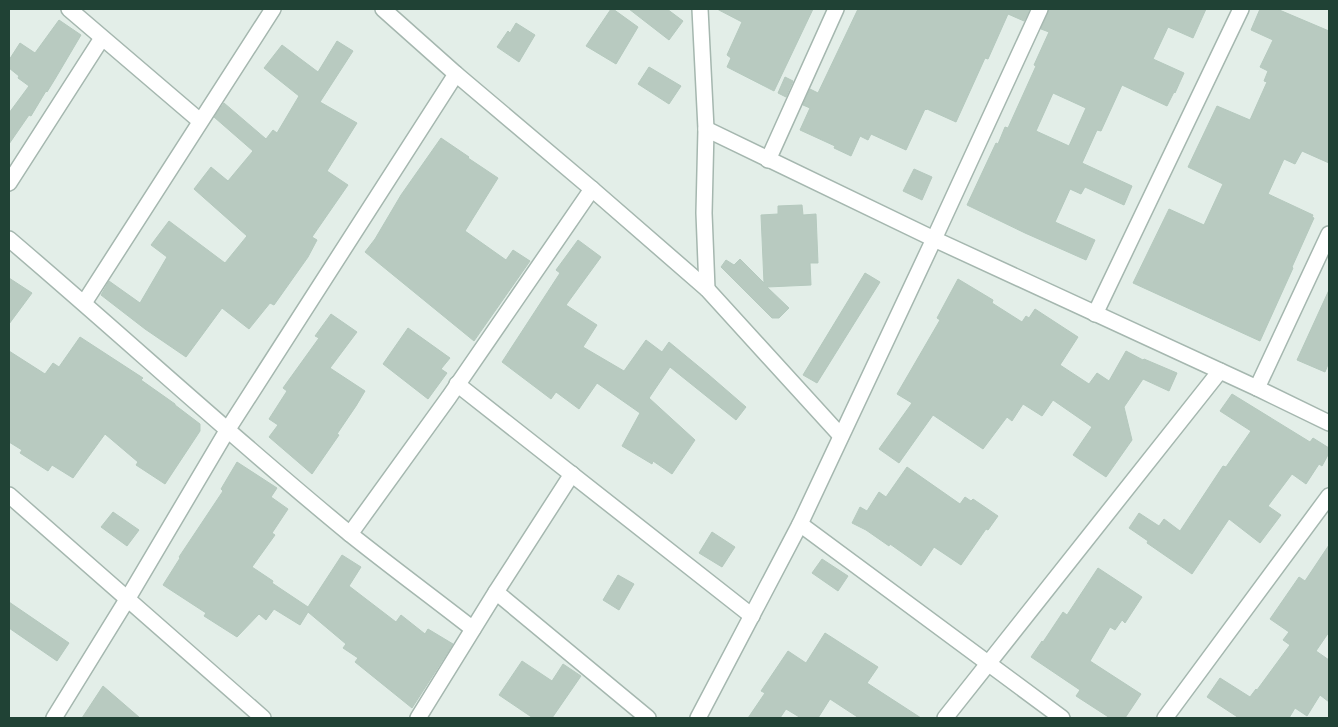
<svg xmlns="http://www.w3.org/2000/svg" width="1338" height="727" font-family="Mulish,sans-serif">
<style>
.building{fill:#b8cac0;stroke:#b5c9be;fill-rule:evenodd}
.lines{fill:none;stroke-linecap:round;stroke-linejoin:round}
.minor-casing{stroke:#a5b7af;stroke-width:18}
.minor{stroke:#fff;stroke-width:15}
</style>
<rect width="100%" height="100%" fill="#e3eee8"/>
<!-- building -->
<g class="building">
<polygon points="611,9 613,9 638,27 616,64 586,46"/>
<polygon points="629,9 667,9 683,21 669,40"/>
<polygon points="717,9 813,9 774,91 727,67 731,58 727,55 742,22"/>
<polygon points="858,9 1030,9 1024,21 1008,14 988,59 985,58 956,122 927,109 926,110 925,109 906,150 871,134 868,140 860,136 851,156 834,148 835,146 800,130 810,108 803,105 810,89 818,93"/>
<path d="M1049,9H1206L1193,38L1168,27L1153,59L1184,73L1175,93L1174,92L1167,106L1122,85L1101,131L1097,130L1082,163L1132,186L1124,205L1085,187L1081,194L1070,189L1055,222L1095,240L1086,260L1025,233L967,205L996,143L998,144L1005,127L1008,128L1036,66L1034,65L1049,32L1041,29ZM1053,93L1086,108L1069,146L1036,131Z"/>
<polygon points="1260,9 1277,9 1329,31 1329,163 1302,151 1295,164 1284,159 1268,194 1313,215 1312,217 1314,218 1292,267 1293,268 1260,341 1133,283 1169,209 1204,225 1223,184 1188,167 1217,106 1250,120 1267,82 1264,81 1268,71 1260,67 1273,40 1251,30"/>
<polygon points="59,20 81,35 55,79 47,92 46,91 31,116 29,115 9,144 9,113 29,86 18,78 19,76 9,68 9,60 20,43 35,53"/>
<polygon points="516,23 535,35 519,62 497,47 508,31 510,33"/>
<polygon points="337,41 353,51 320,102 357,123 327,171 348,185 312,237 317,240 308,257 274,305 270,303 249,329 222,308 186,357 145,329 101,295 109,281 140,303 167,257 151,245 169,221 225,263 247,236 194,189 211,167 228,181 253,151 214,117 224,103 266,139 273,130 277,133 299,96 264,68 282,45 318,72"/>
<polygon points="649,67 681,86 669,104 638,84"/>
<polygon points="785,77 793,81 786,97 778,93"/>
<polygon points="441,138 469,157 468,158 498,178 465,231 506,260 513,250 530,261 474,341 365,252 375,239 401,195"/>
<polygon points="914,169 932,177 922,200 903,191"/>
<polygon points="802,205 803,215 816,214 818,263 810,263 811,285 767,287 789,308 779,318 772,318 721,267 726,260 734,265 740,259 764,283 761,215 778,214 778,206"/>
<polygon points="578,240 601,257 566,305 597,325 583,347 624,371 646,340 662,352 669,342 709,375 746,407 736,420 670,367 649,398 695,440 672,474 653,461 652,464 622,446 640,413 597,383 579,409 556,392 551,399 502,362 560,273 556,270"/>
<polygon points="865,273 880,282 817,383 803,375"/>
<polygon points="9,278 32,293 9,324"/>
<polygon points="958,279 993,300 992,303 1022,322 1026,316 1029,318 1035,309 1078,337 1060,365 1089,384 1097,373 1109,381 1126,351 1143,360 1144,359 1177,373 1169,391 1143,379 1124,407 1132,440 1106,477 1073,455 1092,427 1053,400 1042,416 1023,404 1012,421 1007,417 983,449 933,415 899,463 879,449 912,403 897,394 940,320 937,318"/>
<polygon points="1329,290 1329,362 1325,372 1297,360"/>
<polygon points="331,314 357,332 330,368 365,391 356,406 337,434 339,435 312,474 269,437 278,425 269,419 287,391 283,388 319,338 315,336"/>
<polygon points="408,328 450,358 441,369 447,373 428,399 383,364"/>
<polygon points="80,337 143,378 141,380 175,404 175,405 200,424 200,431 165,484 136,465 138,462 105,434 73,478 52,465 48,471 20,453 22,450 9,442 9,351 45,374 53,363 59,367"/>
<polygon points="1232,394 1310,442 1313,438 1329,448 1329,453 1322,466 1319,464 1306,484 1292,474 1268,506 1281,515 1260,543 1229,519 1192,574 1147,543 1148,541 1129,528 1139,513 1159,526 1164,519 1180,531 1223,466 1226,467 1251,431 1220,411"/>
<polygon points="237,462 277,488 271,497 288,509 272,533 275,535 252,567 273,581 272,583 308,607 342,555 361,567 349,586 396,622 401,615 425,634 428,629 453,644 412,708 355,662 358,658 343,648 346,644 308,612 300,625 274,609 266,620 259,614 237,637 204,616 206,613 163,585 180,558 179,557 223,491 221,489"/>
<polygon points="907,467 960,504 965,497 971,501 973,499 998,516 988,530 986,529 961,565 934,547 921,566 890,544 889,546 866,530 852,523 860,507 867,511 879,492 886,497"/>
<polygon points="113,512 139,530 127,546 101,527"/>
<polygon points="712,532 735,547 722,567 699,553"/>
<polygon points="1329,545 1329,632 1316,651 1329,660 1329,702 1320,695 1307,716 1295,708 1289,718 1239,718 1207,697 1220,678 1250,697 1256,689 1257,690 1290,645 1283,640 1289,632 1270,619 1299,577 1305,581"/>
<polygon points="822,559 848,576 838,591 812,573"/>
<polygon points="1098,568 1142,597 1125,623 1122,620 1115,630 1110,627 1090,661 1141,694 1125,718 1110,718 1076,696 1080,690 1031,657 1042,641 1043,642 1063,612 1067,615"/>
<polygon points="618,575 634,584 619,610 603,600"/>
<polygon points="9,602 69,643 57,661 9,628"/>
<polygon points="825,633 878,667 867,683 921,718 859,718 830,699 818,718 801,718 786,709 780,718 748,718 765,693 761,691 788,651 806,663"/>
<polygon points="522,661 552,681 563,664 581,676 552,718 533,718 499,695"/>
<polygon points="103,686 140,718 82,718"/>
</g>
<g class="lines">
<!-- minor casing -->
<g class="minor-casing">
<g id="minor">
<polyline points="69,9 200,121"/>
<polyline points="383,9 456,74 592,189 707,289 841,436"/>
<polyline points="700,9 706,129 704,213 707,289"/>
<polyline points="706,129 934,239 1257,388 1329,423"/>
<polyline points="768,160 836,9"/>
<polyline points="9,183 102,38"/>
<path d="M9,239C123,336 234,439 350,534C390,566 432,597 473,629"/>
<polyline points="84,303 273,9"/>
<polyline points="1095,314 1241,9"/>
<polyline points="457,384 752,616"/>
<polyline points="1257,388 1329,234"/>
<polyline points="9,495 263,718"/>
<polyline points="800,524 1062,718"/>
<polyline points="350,534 449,397 592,189"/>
<polyline points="496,592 648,718"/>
<polyline points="54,718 128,598 228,429 456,74"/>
<polyline points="418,718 496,592 572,474"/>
<polyline points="698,718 800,524 934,239 1040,9"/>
<polyline points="945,718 1220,371"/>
<polyline points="1165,718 1329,496"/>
</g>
</g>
<!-- minor -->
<use href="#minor" class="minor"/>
</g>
<!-- border -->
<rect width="1338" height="727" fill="none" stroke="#204235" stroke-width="20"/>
</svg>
